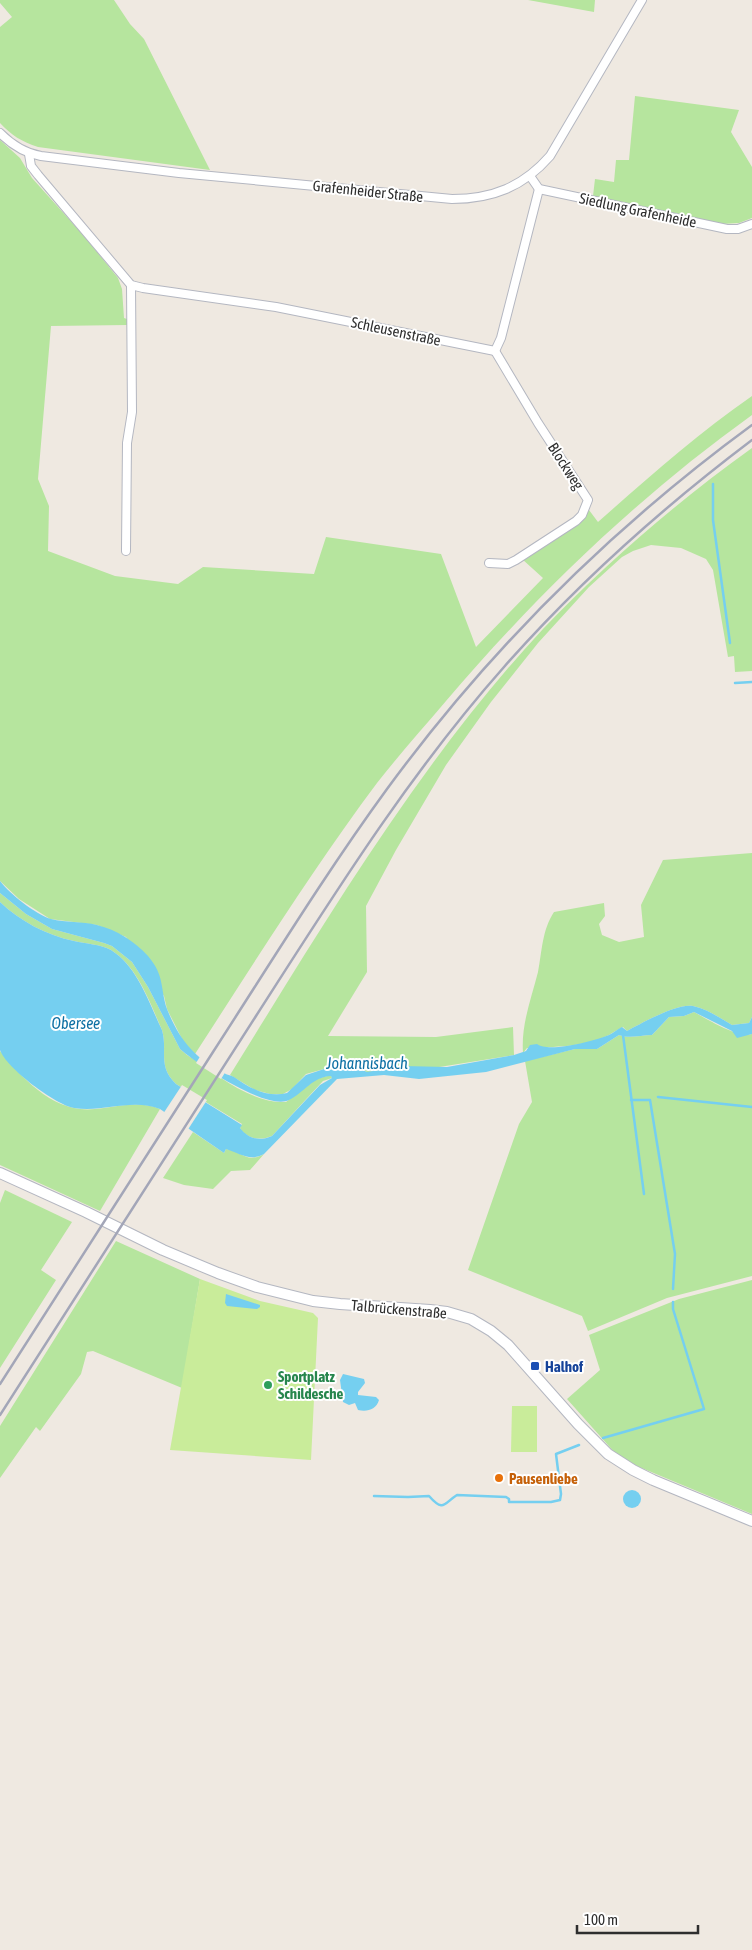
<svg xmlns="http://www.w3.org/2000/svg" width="752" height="1950" font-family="'Asap Condensed',sans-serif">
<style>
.green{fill:#b6e59e}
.pitch{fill:#c9ec9a}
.water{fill:#75cff0}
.pier{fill:#efe9e1}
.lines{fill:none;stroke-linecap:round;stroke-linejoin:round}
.stream{stroke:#75cff0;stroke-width:2.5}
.street-casing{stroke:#b4b7c1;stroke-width:10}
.secondary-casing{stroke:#b4b7c1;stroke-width:12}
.street{stroke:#fff;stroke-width:8}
.secondary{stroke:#fff;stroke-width:10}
.rail{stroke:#a3a6b8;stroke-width:2.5}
.transit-dot{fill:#1a4fb4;stroke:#fff;stroke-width:2}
.leisure-dot{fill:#2e9e5b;stroke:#fff;stroke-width:2}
.food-dot{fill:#e8710a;stroke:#fff;stroke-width:2}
.labels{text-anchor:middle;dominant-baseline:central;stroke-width:4;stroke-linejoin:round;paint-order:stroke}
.street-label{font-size:15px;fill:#2e2e2e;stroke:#fff}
.transit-label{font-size:15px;font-weight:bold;fill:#164399;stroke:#fff;text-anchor:start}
.leisure-label{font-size:15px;font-weight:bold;fill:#27864d;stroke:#fff;text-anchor:start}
.food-label{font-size:15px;font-weight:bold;fill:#c56008;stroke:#fff;text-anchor:start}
.water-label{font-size:16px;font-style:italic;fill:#0d6fa3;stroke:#fff}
</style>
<rect width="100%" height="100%" fill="#efe9e1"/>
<!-- green -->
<g class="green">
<path d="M0,0H114L130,24L144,39L210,170L38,147C22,142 11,135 0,123V27L12,17L0,3Z"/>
<polygon points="528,0 595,0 594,12"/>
<polygon points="635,96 739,110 731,132 752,167 752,218 739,223 721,224 593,196 595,179 614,182 616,160 629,160"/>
<path d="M0,140L20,158L32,178L85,237L118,278L122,289L124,318L127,319V325L51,326L38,479L49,506L48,551L115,576L178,584L203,567L314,574L326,537L441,554L476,647L543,578L522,559L578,525L589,510L598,522C648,478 697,434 752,396V415C638,497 537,594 446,701C423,728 399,755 377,783C312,870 254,963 195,1054L184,1043L167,1009L164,996L126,937L97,925L50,919L19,899L0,881Z"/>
<path d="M752,448V671L735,672L734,656L728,657L713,570L706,559L681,548L651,545L633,551L622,557L589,587L538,643L491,702L446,765L396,850L366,906L367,972L328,1036L436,1037L513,1027L514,1055L433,1068H391L384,1071L367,1072L360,1069L340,1070L324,1069L306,1074L292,1089L283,1094H270L255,1090L230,1075C325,922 420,761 543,629C607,562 677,502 752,448Z"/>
<path d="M752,853V1017L749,1023L732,1025C720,1018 707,1009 693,1006C677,1003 642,1023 627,1031L623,1027C618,1029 614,1032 609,1035C585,1047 554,1047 527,1048L523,1053C521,1024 531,1000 538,972C542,952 542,930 554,912L604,903L605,916L599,924L602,935L619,942L644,937L641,905L663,860Z"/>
<path d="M0,893L26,914L52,929L104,943L112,946L132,962L148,987L180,1049L187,1055C216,1073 250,1104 286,1102L316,1079L331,1075L332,1078L323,1081L272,1136C260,1141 247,1139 240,1128L242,1124L176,1084C157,1066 168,1051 162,1030C150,1003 138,967 111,950C100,944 86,944 74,941C46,935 20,921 0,902Z"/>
<path d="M694,1012C707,1019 739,1039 752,1034V1276L667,1298L588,1331L582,1316L468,1270L519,1124L532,1102L525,1061L575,1049H597L619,1035C629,1039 641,1035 652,1035L669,1017L684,1016Z"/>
<path d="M0,1051C23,1079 55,1114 95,1109C118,1107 138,1100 160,1109L100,1211L0,1165Z"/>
<path d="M193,1132L224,1153L226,1149C242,1151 246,1164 264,1154L250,1170L231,1171L213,1189L184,1185L163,1178Z"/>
<polygon points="5,1190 72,1222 41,1270 56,1280 0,1368 0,1203"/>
<polygon points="116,1241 200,1279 182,1388 93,1351 87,1352 81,1374 40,1431 36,1427 0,1478 0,1426"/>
<polygon points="752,1280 752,1514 632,1464 616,1454 567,1399 600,1370 589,1335 679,1299"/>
</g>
<!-- pitch -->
<g class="pitch">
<polygon points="200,1279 260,1301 313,1313 318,1318 311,1460 170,1450"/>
<polygon points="512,1406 537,1406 537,1452 511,1452"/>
</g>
<!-- water -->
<g class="water">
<path d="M0,881C10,894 35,914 51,919C66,923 82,921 97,925C117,930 134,941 148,956C165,976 160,988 167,1009C179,1039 194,1058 224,1073C227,1075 230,1075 234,1077C249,1088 268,1098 287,1093L306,1075L324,1069L340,1070L360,1069L367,1072L403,1066L447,1067L514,1055L526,1051L530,1045L537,1044C548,1053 595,1041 609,1035C613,1033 618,1029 622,1027L627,1031C642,1023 677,1003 693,1006C707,1009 720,1018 732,1025L749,1023L752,1017V1034L737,1038L732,1031L694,1012L684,1016L669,1017L652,1035C641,1035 629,1039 619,1035L597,1049H575L486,1072L419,1079L384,1075L337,1079L264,1154C250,1162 239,1153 226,1149L224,1153L160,1109C131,1098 103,1113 74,1108C56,1105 6,1068 0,1050C0,1043 0,1025 0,1016C0,978 0,940 0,902C20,921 46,935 74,941C86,944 100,944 111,950C138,967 149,1003 162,1030C168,1051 157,1066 176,1084L242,1125L240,1128C248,1138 258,1142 272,1136L320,1085L332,1078L331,1076C312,1077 305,1092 289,1100C267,1111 197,1064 180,1049L148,987L132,962L112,946L104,943L52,929L26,914L0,893Z"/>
<polygon points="226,1294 260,1305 260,1307 257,1309 227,1306 225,1303"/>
<path d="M343,1374L364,1379L365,1383L358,1392V1395L376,1397L379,1400C376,1410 367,1412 358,1410L355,1403L349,1405L343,1402L340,1380Z"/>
<circle cx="632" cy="1499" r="9"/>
</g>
<!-- pier -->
<g class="pier">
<polygon points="201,1055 226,1071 221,1079 196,1063"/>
<polygon points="182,1085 207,1100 187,1131 163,1114"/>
</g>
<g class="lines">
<!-- stream -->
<g class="stream">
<polyline points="713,484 713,520 730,643"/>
<polyline points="735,683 752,682"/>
<polyline points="623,1035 644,1194"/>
<polyline points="658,1097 752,1107"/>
<polyline points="631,1100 650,1100 675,1254 673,1289"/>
<polyline points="603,1438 704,1409 673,1309 673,1302"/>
<path d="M374,1496L408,1497L429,1496C444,1513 444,1503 457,1495L506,1497L509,1499V1502H551L560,1500L561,1494L556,1454L579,1445"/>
</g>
<!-- street casing -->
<g class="street-casing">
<g id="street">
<path d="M0,133C12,145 24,153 41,156L179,173L452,199C492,199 523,187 550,156L642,0"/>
<polyline points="29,154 31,166 38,175 131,285 143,288 276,307 495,351"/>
<polyline points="530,176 539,189 727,229 738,229 752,224"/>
<polyline points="495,351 501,338 539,189"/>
<polyline points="126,551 127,443 132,412 131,285"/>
<polyline points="489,563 508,564 516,560 576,521 582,515 588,500 538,423 495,351"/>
</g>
</g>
<!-- secondary casing -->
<g class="secondary-casing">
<polyline id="secondary" points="0,1173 86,1212 163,1250 218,1273 257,1287 313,1301 340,1304 430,1310 447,1312 471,1319 491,1331 508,1345 578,1424 608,1454 633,1470 653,1480 752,1521"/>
</g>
<!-- street -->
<use href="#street" class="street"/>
<!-- secondary -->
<use href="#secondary" class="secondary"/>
<!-- rail -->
<g class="rail">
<path d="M0,1384C70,1273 142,1163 213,1052C270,964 325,874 387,789C489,650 613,527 752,425"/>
<path d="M0,1415C86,1282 171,1149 256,1016C333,896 409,774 504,667C579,582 662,508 752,440"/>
</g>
</g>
<!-- markers -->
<rect class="transit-dot" x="530" y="1361" width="10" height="10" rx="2.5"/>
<circle class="leisure-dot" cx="268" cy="1385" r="5"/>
<circle class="food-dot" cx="499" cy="1478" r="5"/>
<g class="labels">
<!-- street labels -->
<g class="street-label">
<text transform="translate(368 191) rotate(6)">Grafenheider Straße</text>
<text transform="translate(638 210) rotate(12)">Siedlung Grafenheide</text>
<text transform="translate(396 331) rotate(12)">Schleusenstraße</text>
<text transform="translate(566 466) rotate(57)">Blockweg</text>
<text transform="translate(399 1309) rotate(5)">Talbrückenstraße</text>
</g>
<!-- transit labels -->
<g class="transit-label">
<text x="545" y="1366">Halhof</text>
</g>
<!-- leisure labels -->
<g class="leisure-label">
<text x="278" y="1376">Sportplatz<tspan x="278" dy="17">Schildesche</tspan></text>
</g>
<!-- food labels -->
<g class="food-label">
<text x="509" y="1478">Pausenliebe</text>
</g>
<!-- water labels -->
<g class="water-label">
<text x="76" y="1023">Obersee</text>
<text x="367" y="1063">Johannisbach</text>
</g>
</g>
<!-- scale -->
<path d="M577 1925v8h121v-8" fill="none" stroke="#2e2e2e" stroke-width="2.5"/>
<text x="584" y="1925" font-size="15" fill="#2e2e2e" stroke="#ffffff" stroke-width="4" paint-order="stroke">100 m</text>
</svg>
